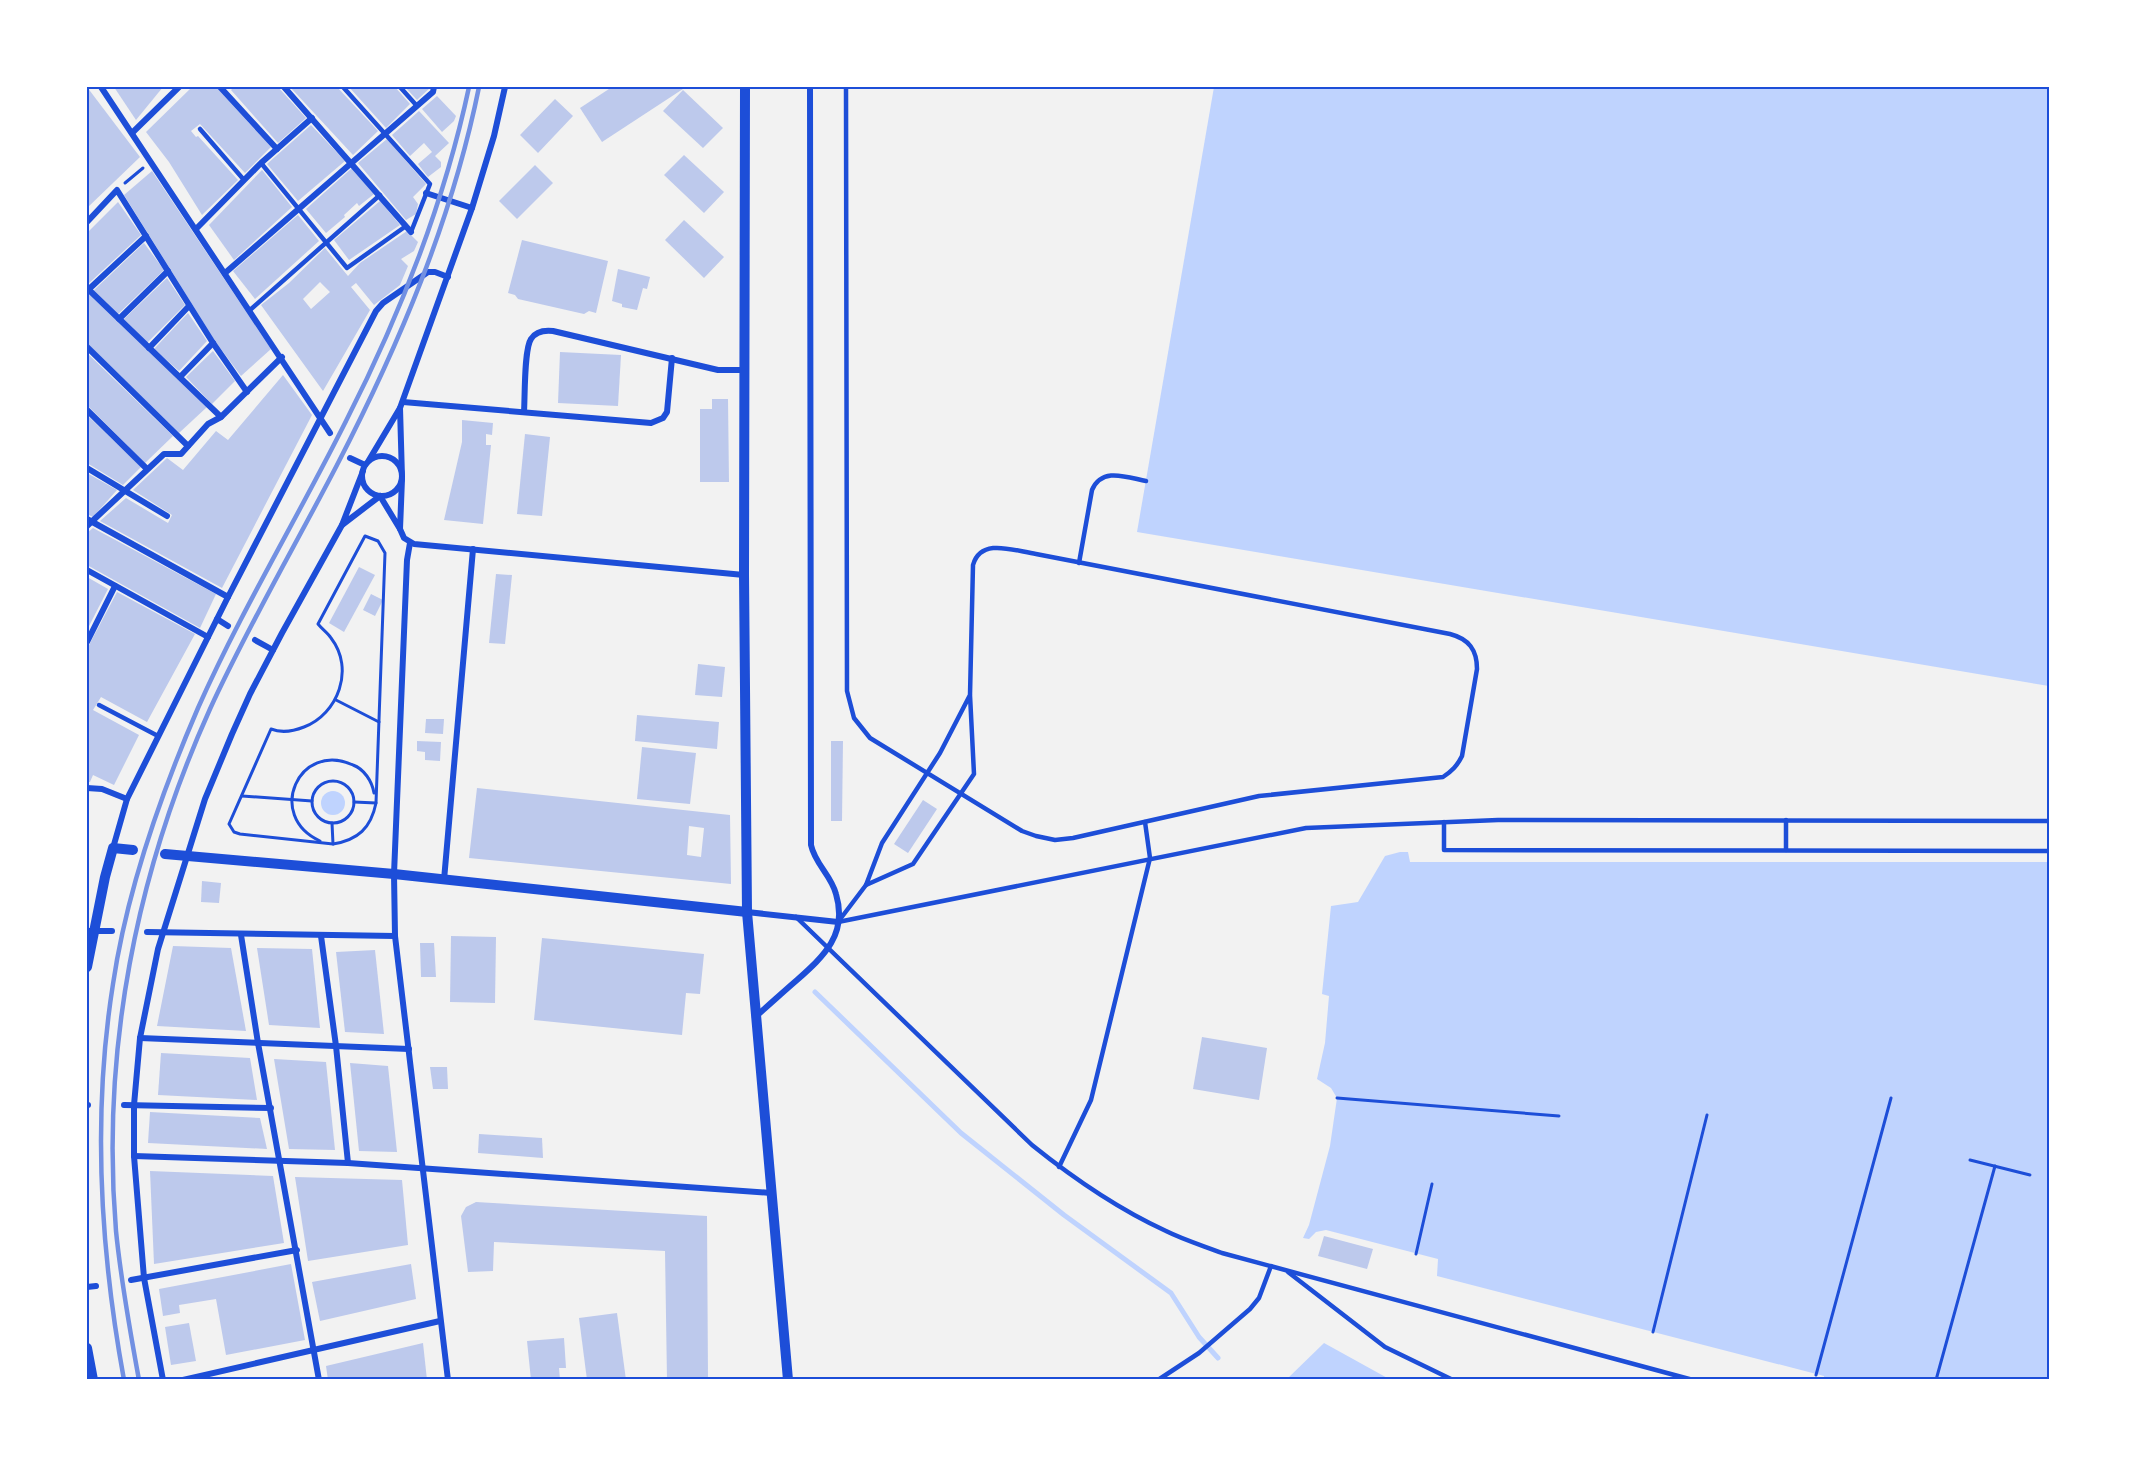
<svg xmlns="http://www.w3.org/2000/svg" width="2136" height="1467" font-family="Jost,sans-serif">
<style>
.water{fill:#bfd3fe}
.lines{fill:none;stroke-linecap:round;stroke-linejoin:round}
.stream{stroke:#bfd3fe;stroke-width:5}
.building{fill:#bdc9ec;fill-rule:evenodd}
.path{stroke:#1d4ed8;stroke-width:3}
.service{stroke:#1d4ed8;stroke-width:4.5}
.minor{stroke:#1d4ed8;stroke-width:6}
.tertiary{stroke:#1d4ed8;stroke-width:10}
.rail{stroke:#7290e2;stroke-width:4.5}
.neatline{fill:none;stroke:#1d4ed8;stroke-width:2}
</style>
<rect width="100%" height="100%" fill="#f2f2f2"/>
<!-- water -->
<g class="water">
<polygon points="1214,87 2049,87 2049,686 1137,532"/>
<circle cx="333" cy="803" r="12"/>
<polygon points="1400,852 1408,852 1410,862 2049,862 2049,1380 1824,1380 1824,1376 1437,1276 1438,1259 1326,1230 1316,1232 1309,1239 1303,1238 1309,1225 1330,1146 1337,1098 1331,1088 1317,1079 1325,1043 1329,996 1322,994 1331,906 1358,902 1385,856"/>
<polygon points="1324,1343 1391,1380 1286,1380"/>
</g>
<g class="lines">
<!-- stream -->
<polyline class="stream" points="815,992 961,1133 1064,1215 1171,1293 1199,1337 1218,1358"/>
</g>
<!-- building -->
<g class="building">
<polygon points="87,87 140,157 87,208"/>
<polygon points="114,87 163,87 136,120"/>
<polygon points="192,87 216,87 271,147 245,173 200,124 191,131 196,137 198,136 238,180 202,215 169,162 146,132"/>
<polygon points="234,87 278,87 306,118 278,143 231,90"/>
<polygon points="290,87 337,87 378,131 353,155"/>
<polygon points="349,87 395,87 410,104 386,128"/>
<polygon points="405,87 431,87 417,100"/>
<polygon points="612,87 686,87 602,142 580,108"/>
<polygon points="683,90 723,128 703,148 663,111"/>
<polygon points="437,96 456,116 454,121 442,132 422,109"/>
<polygon points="555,99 573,116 538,153 520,135"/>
<polygon points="419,111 449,143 435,156 441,162 441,167 428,177 418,164 432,152 424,143 410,156 392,135"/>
<polygon points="311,125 345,161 298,201 267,164"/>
<polygon points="387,139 426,184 413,197 418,204 416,214 406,220 358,163"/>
<polygon points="684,155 724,192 704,213 664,175"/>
<polygon points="535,165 553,183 517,219 499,201"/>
<polygon points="352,168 374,194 359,206 357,203 344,215 345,217 326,233 306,209"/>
<polygon points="262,170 292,207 234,260 209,225"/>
<polygon points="152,171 271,349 241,376 215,341 124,195"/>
<polygon points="380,201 400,225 349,260 334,240"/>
<polygon points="118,202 141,235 87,285 87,233"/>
<polygon points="298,215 319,241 255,299 233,271"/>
<polygon points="684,220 724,257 704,278 665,240"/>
<path d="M407,231L418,242L414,251L401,259L408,266L400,285L374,305L356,283L351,287L370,310L323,391L261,305L289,283L325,248L348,276L360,263ZM320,282L330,292L311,309L303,299Z"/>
<polygon points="522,240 608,261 596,313 589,311 584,314 518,299 515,295 508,293"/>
<polygon points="144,243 164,270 117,315 93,291"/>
<polygon points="618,269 650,277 647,289 643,288 637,310 622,307 622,304 612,301"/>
<polygon points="167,278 185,305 147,343 123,320"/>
<polygon points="87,291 207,407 179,433 87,343"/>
<polygon points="188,313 207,341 179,371 154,349"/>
<polygon points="213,351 235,381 212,404 186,377"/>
<polygon points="560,352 621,355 618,406 558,403"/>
<polygon points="87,353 173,436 145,463 87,405"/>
<polygon points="283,375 312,415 222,588 100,521 126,498 168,523 172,515 133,490 167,458 183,470 216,431 228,440"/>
<polygon points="712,399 728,399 729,482 700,482 700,409 712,409"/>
<polygon points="87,415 141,467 123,485 87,463"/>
<polygon points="462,420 493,423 492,435 486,434 486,445 491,445 483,524 444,520 462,442"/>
<polygon points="525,434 550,437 542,516 517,514"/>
<polygon points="87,473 117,490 93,517 87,514"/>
<polygon points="93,528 216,594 200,628 87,565 87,533"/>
<polygon points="359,567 375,575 344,632 329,623"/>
<polygon points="496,574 512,575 505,644 489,643"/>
<polygon points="87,577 108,589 87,630"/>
<polygon points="117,592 195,634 147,722 101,697 93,710 139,735 114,785 93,775 90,782 87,782 87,649"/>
<polygon points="371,594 383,600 375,616 363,610"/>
<polygon points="698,664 725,667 722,697 695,695"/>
<polygon points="637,715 719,722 717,749 635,741"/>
<polygon points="426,719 444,719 443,734 425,733"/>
<polygon points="417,741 441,742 440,761 425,760 425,752 417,751"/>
<polygon points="831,741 843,741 842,821 831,821"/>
<polygon points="642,747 696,753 690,804 637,799"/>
<path d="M477,788L730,815L731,884L469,858ZM689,826L704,828L701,857L687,855Z"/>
<polygon points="923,800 937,809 908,853 894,844"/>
<polygon points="202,881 221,883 219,903 201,902"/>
<polygon points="451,936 496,937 495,1003 450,1002"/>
<polygon points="542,938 704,954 700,994 686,993 682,1035 534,1020"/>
<polygon points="420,943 434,943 436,977 421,977"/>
<polygon points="173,946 231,948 246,1031 157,1026"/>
<polygon points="257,948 312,949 320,1028 269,1025"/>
<polygon points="375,950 384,1034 345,1032 336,952"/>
<polygon points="1202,1037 1267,1048 1259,1100 1193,1089"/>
<polygon points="161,1053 250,1058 257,1100 158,1095"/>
<polygon points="274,1059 326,1062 335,1150 289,1149"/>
<polygon points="350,1063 388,1066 397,1152 359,1151"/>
<polygon points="430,1067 447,1067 448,1089 433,1089"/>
<polygon points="150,1112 260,1118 267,1149 148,1143"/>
<polygon points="479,1134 542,1138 543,1158 478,1153"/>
<polygon points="150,1171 273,1176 284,1243 154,1264"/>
<polygon points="295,1177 402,1180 408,1245 308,1261"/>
<polygon points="476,1202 707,1216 708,1380 667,1380 665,1251 494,1242 493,1271 468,1272 461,1216 466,1207"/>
<polygon points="1324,1236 1373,1249 1367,1269 1318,1256"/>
<polygon points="291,1264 305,1340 226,1355 216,1299 179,1305 180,1313 163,1316 159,1289"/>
<polygon points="411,1264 416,1299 320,1321 312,1282"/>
<polygon points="617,1313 626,1380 587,1380 579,1318"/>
<polygon points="189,1323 196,1361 171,1365 165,1327"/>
<polygon points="564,1338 566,1368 559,1368 560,1380 531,1380 527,1341"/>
<polygon points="423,1343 427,1380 328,1380 326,1366"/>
</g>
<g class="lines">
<!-- path -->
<g class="path">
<polyline points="125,183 143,168"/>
<path d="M365,536L378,541L385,553L376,803C371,828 358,840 333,844L240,834L234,832L229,824L271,729C281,733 294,731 304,727C338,714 355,669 331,638C328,633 322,629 318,624Z"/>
<polyline points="336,700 379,722"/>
<circle cx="333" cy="802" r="21"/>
<polyline points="242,796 312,801"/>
<polyline points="354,802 376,803"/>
<polyline points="332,823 333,844"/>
<path d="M320,841C265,816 299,740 353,765C364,769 372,781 374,793"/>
<polyline points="1337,1098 1559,1116"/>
<polyline points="1970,1160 2030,1175"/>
<polyline points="1416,1254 1432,1184"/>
<polyline points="1653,1332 1707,1115"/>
<polyline points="1816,1375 1891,1098"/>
<polyline points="1936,1380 1995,1166"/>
</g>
<!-- service -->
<g class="service">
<polyline points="343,87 430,184 411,232"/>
<polyline points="400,87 417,106"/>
<path d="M846,87L847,691L854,718L870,738L1022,831L1036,836L1055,840L1073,838L1259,796L1443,777C1452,771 1457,766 1462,756L1477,669C1477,650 1469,639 1450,634L1036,554C1015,551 981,537 973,565L970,695L974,774L913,864L866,885L882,843L940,753L970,695"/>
<polyline points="200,129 244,180"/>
<polyline points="261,163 347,268 406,226"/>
<polyline points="250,310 380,195"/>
<path d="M1079,563L1092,490C1102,467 1126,477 1146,481"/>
<polyline points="99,705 158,736"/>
<polyline points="1786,820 1786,850"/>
<polyline points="1444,822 1444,850 2049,851"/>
<path d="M796,917L1032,1145C1073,1178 1118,1209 1166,1231C1184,1240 1204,1246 1222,1253L1693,1380"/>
<polyline points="838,922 1306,828 1498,820 2049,821"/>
<polyline points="838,922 866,885"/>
<polyline points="1059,1167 1091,1100 1150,858 1145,822"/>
<polyline points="1288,1272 1385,1347 1453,1380"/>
<polyline points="1158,1380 1199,1353 1250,1309 1259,1298 1271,1266"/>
</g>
<!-- minor -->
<g class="minor">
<polyline points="101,87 330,433"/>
<polyline points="220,87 277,149"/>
<polyline points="284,87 411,232"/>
<polyline points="133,132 179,87"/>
<polyline points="426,193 472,208"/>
<polyline points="87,222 117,190 213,343 247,392"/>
<polyline points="196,229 261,163 312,118"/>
<polyline points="225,273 433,92 434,87"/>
<polyline points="87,288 221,417"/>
<polyline points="88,290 146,236"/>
<polyline points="119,319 168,271"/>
<polyline points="87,347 188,446"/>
<polyline points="149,348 189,306"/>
<polyline points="180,377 213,343"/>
<polyline points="403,402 651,423 663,418 667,412 672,358"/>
<polyline points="400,408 472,208 494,136 505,87"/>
<polyline points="87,410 147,469"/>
<path d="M524,412C525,397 524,349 531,339C536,331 544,330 553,331L718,370H745"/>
<circle cx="382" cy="476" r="20"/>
<polyline points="350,458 365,465"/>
<polyline points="369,460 400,408 402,477"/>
<polyline points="87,468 167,516"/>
<polyline points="363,471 342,525 380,496 400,529 402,479"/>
<polyline points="87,519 228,597"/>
<polyline points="87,526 164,454 181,454 208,424 221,417 282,357"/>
<polyline points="400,529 404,538 414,544 744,575"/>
<polyline points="410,543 407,560 394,874 395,936 448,1380"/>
<polyline points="87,570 208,637"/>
<polyline points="217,619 228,626"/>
<polyline points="255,640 273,650"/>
<polyline points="87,642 115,586"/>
<polyline points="87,788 102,789 127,799"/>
<polyline points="113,848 127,799 228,597 376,311 383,303 428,272 435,272 448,277"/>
<polyline points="444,880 473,549"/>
<polyline points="747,912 838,922"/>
<polyline points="87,931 112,931"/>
<polyline points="147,932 395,936"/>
<polyline points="241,935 258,1043 319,1380"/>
<polyline points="321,936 336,1046 348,1163"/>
<path d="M755,1017C769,1005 783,992 797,980C824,956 848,934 836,894C831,875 815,864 811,845L810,87"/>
<polyline points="140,1038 409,1049"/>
<polyline points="87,1105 88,1105"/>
<polyline points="124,1105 271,1108"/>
<polyline points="134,1156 348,1163 771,1193"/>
<polyline points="131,1280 297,1250"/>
<polyline points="87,1287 96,1286"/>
<polyline points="163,1380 144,1278 134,1156 134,1105 140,1038 158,949 205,799 232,734 250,694 282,633 342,525"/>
<polyline points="183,1380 440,1321"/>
</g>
<!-- tertiary -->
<g class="tertiary">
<polyline points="745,87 744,575 747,912 788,1380"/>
<polyline points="165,854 394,874 747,912"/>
<polyline points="87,967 105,877 113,848 133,850"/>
<polyline points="87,1348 93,1380"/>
</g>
<!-- rail -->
<g class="rail">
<path d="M124,1380C100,1249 92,1116 113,984C127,889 160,796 198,708C241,611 298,517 346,421C400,315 444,204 469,87"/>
<path d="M139,1380C130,1331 121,1281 116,1231C101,1051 136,873 210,709C248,626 295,546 337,465C399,345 452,220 479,87"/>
</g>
</g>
<!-- border -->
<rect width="2136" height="1467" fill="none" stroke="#ffffff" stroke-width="177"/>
<rect x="88" y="88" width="1960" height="1290" class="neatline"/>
</svg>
